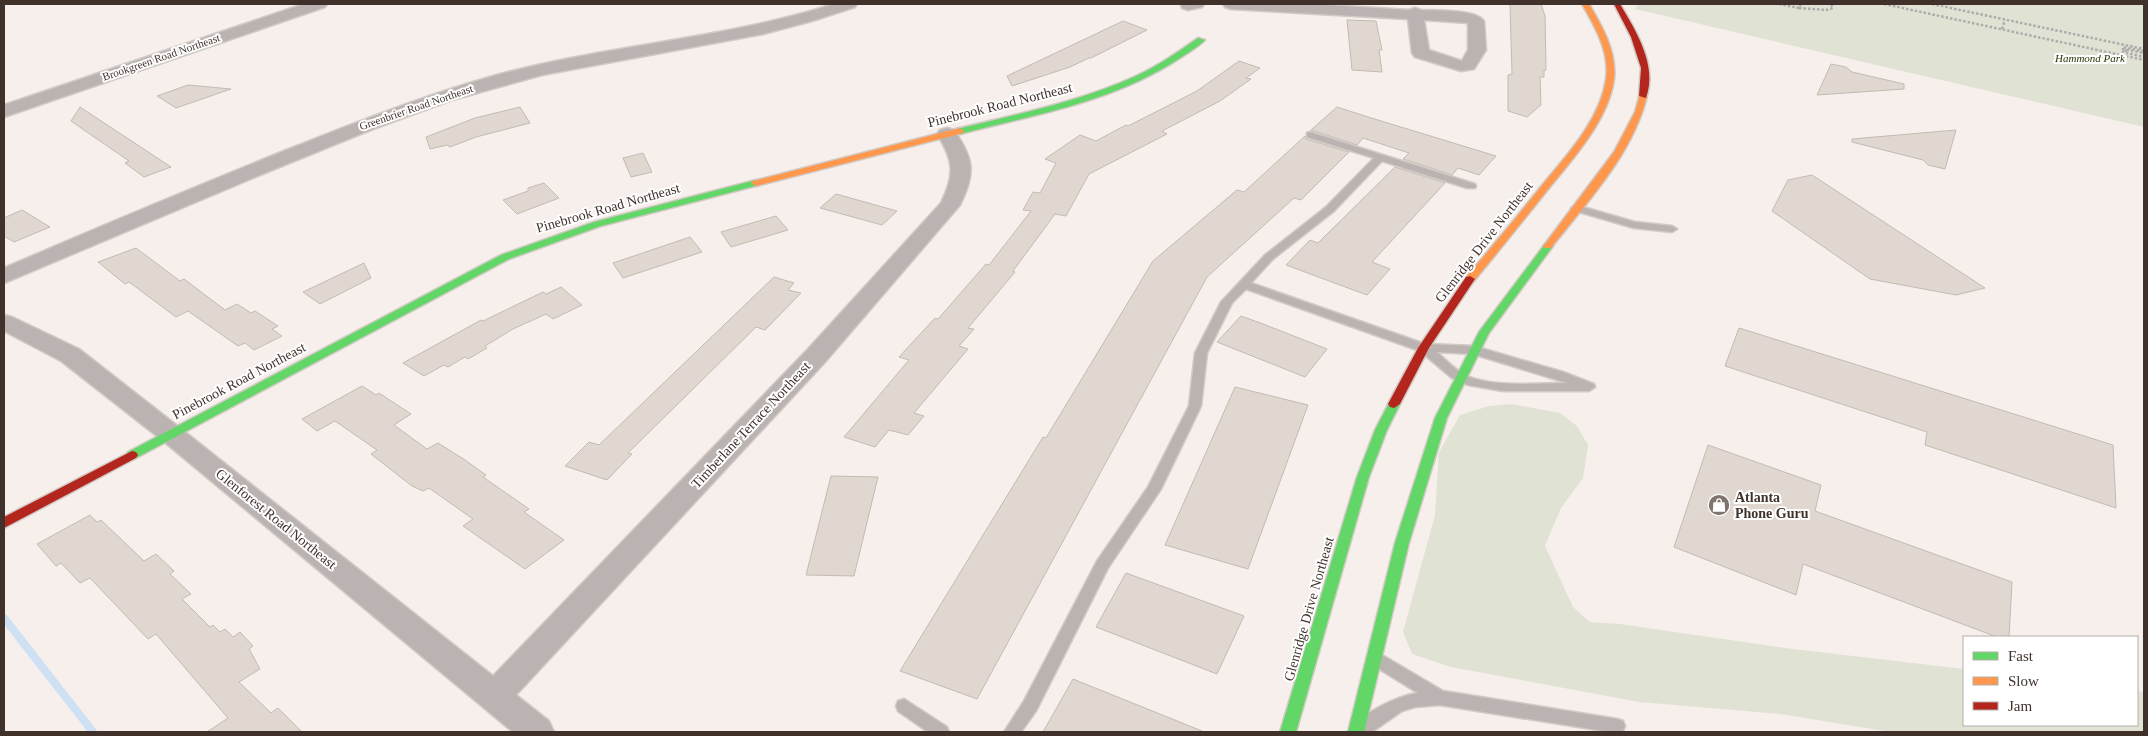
<svg xmlns="http://www.w3.org/2000/svg" width="2148" height="736" font-family="Georgia,serif">
<style>
.green{fill:#e0e3d4}
.lines{fill:none;stroke-linecap:round;stroke-linejoin:round}
.stream{stroke:#cee0f3;stroke-width:8}
.building{fill:#e0d7d0;stroke:#c2bab3}
.lane-casing{stroke:#d2cac5;stroke-width:3}
.street-casing{stroke:#d2cac5;stroke-width:3}
.fast-casing{stroke:#d2cac5;stroke-width:3}
.slow-casing{stroke:#d2cac5;stroke-width:3}
.jam-casing{stroke:#d2cac5;stroke-width:3}
.path{stroke:#b0abaa;stroke-width:2.5;stroke-dasharray:2.5 2;stroke-linecap:butt}
.lane{fill:#bab3b1;fill-rule:evenodd}
.street{fill:#bab3b1;fill-rule:evenodd}
.fast{fill:#63d668;fill-rule:evenodd}
.slow{fill:#ff974d;fill-rule:evenodd}
.jam{fill:#b3261e;fill-rule:evenodd}
.labels{text-anchor:middle;dominant-baseline:central;stroke-width:4;stroke-linejoin:round;paint-order:stroke}
.far-street-label{font-size:11px;fill:#40322b;stroke:#fff}
.far-park-label{font-size:11px;font-style:italic;fill:#233500;stroke:#fff}
.street-label{font-size:14px;fill:#40322b;stroke:#fff}
.poi-label{font-size:14px;font-weight:bold;fill:#40322b;stroke:#fff;text-anchor:start}
</style>
<rect width="100%" height="100%" fill="#f7efeb"/>
<!-- green -->
<g class="green">
<polygon points="1638,4 2144,4 2144,127 1635,9"/>
<polygon points="1512,404 1560,413 1577,426 1588,445 1583,478 1561,508 1545,546 1573,607 1590,622 1620,624 1785,648 1964,669 1964,725 2137,725 2137,691 2144,692 2144,732 1891,732 1780,714 1639,702 1451,667 1412,654 1403,632 1435,515 1439,452 1460,415 1489,406"/>
</g>
<g class="lines">
<!-- stream -->
<polyline class="stream" points="4,618 93,732"/>
</g>
<!-- building -->
<g class="building">
<polygon points="1510,4 1541,4 1545,16 1546,70 1544,70 1544,77 1540,77 1541,105 1527,117 1508,111 1508,75 1512,74"/>
<polygon points="1347,20 1376,21 1382,50 1379,50 1382,72 1352,70"/>
<polygon points="1123,21 1147,30 1091,58 1089,58 1070,67 1012,86 1007,76"/>
<polygon points="1239,61 1260,68 1246,78 1251,79 1220,101 1162,131 1167,134 1089,174 1066,216 1055,214 1013,271 1015,272 968,328 974,329 959,346 968,349 914,413 924,416 908,435 889,430 875,447 844,437 909,360 899,357 935,318 938,319 986,264 989,265 1031,211 1023,210 1033,192 1040,193 1056,163 1045,159 1080,135 1096,141 1126,125 1128,126 1197,91"/>
<polygon points="1831,64 1846,67 1852,72 1904,84 1904,89 1817,95"/>
<polygon points="188,85 231,89 176,108 157,96"/>
<polygon points="80,107 171,167 144,177 125,163 129,161 71,121"/>
<polygon points="520,107 530,123 476,137 450,147 447,145 430,149 426,137 475,118"/>
<polygon points="1337,107 1368,117 1496,156 1479,175 1458,168 1452,175 1403,159 1409,153 1363,138 1357,145 1311,130"/>
<polygon points="1956,130 1945,169 1928,165 1923,160 1852,142 1852,139"/>
<polygon points="1305,136 1306,139 1349,152 1301,200 1294,198 1207,277 977,699 900,671 1043,437 1046,438 1153,261 1237,190 1244,192"/>
<polygon points="643,153 652,172 631,177 623,158"/>
<polygon points="1395,167 1445,183 1372,262 1390,269 1367,295 1286,265 1310,240 1318,243"/>
<polygon points="1812,175 1985,288 1956,295 1870,279 1772,211 1788,180"/>
<polygon points="544,183 559,198 517,214 503,200 528,191 528,188"/>
<polygon points="836,194 897,211 882,225 820,208"/>
<polygon points="22,210 50,227 14,242 4,236 4,218"/>
<polygon points="776,216 788,230 731,247 721,232"/>
<polygon points="690,237 702,252 623,278 613,263"/>
<polygon points="136,248 180,281 184,279 225,310 237,304 251,313 255,311 278,326 272,329 282,336 254,350 245,343 238,346 188,311 176,317 129,282 125,284 98,262"/>
<polygon points="364,263 371,278 320,304 303,292"/>
<polygon points="774,277 794,283 788,290 801,293 765,330 756,327 628,453 632,454 607,480 565,466 589,442 599,445"/>
<polygon points="561,287 582,305 553,319 546,314 513,329 485,346 487,348 468,359 465,357 448,367 444,365 424,376 403,363 481,320 483,321 543,292 546,294"/>
<polygon points="1241,316 1263,324 1327,349 1305,377 1217,342"/>
<polygon points="1739,328 2113,445 2116,508 1925,445 1927,432 1725,366"/>
<polygon points="362,386 376,395 379,393 411,414 394,425 427,449 438,443 465,460 486,475 483,477 529,509 524,512 564,540 525,569 463,526 473,519 429,488 423,491 412,486 371,454 377,450 335,421 317,431 302,419"/>
<polygon points="1235,387 1308,405 1248,569 1165,545"/>
<polygon points="1708,445 1821,485 1815,511 2012,582 2009,637 1997,637 1803,564 1796,595 1674,547"/>
<polygon points="831,476 878,477 854,576 806,575"/>
<polygon points="90,515 97,522 101,520 144,561 156,554 174,571 170,574 191,594 182,599 210,627 213,625 220,632 225,629 233,637 240,632 253,646 249,649 260,669 239,682 271,713 278,708 302,732 207,732 228,718 156,634 148,639 90,578 80,583 61,563 56,566 37,544"/>
<polygon points="1126,573 1244,616 1217,674 1096,627"/>
<polygon points="1073,679 1202,731 1202,732 1043,732"/>
</g>
<g class="lines">
<!-- lane casing -->
<g class="lane-casing">
<g id="lane">
<path d="M1310,132L1475,184L1476,186L1475,188H1467L1382,161L1334,211L1273,259L1251,283L1425,344L1474,346L1563,372L1594,384L1595,387L1589,391H1503L1468,385L1452,378L1420,351L1246,289L1232,303L1207,353L1201,406L1161,489L1108,568L1036,711L1021,732H1004L1024,701L1097,561L1148,487L1189,406L1195,353L1221,302L1265,255L1326,207L1374,158L1307,137V133ZM1437,352L1473,354L1567,383C1537,383 1492,388 1465,375C1454,369 1446,360 1437,352Z"/>
<polygon points="1576,205 1635,222 1672,226 1677,229 1672,232 1634,228 1572,210 1571,208"/>
<path d="M1377,652L1443,691L1617,719L1623,721L1625,726L1623,731L1610,732L1440,705L1415,707L1402,711L1372,732H1352C1359,713 1398,696 1418,693L1371,664L1369,659L1371,654Z"/>
<polygon points="904,699 947,727 949,732 928,732 898,711 896,706 898,701"/>
</g>
</g>
<!-- street casing -->
<g class="street-casing">
<g id="street">
<polygon points="304,4 327,4 325,7 4,117 4,105"/>
<path d="M834,4H857L855,7L812,21L763,34L542,75L452,100L373,129L260,175L4,283V268C97,228 190,189 284,151C352,124 420,97 490,77C603,45 722,40 834,4Z"/>
<polygon points="1181,4 1204,4 1202,7 1188,10 1182,8"/>
<path d="M1223,4H1309L1409,10L1415,8L1421,10C1436,11 1476,9 1484,21L1486,50L1474,69L1461,71L1415,57L1412,53L1408,19L1231,9L1225,7ZM1424,20L1468,23V50L1462,61L1429,50Z"/>
<path d="M947,128L954,130C974,159 976,173 960,205L826,361L516,695L549,721L554,732H513L162,440L61,361L4,331V315L12,317L79,349L180,428L493,676L808,349L941,203C955,174 954,161 937,134L940,130Z"/>
</g>
</g>
<!-- fast casing -->
<g class="fast-casing">
<g id="fast">
<path d="M1198,38L1205,40C1197,48 1186,54 1177,60C1112,102 1034,115 960,134L956,131L957,129C1017,114 1079,102 1136,76C1158,66 1178,52 1198,38Z"/>
<polygon points="756,180 759,181 759,185 601,226 509,259 136,458 128,458 126,455 128,452 501,255 594,222"/>
<polygon points="1548,243 1553,246 1489,333 1447,418 1409,543 1364,732 1348,732 1395,543 1435,418 1479,332 1545,244"/>
<polygon points="1394,400 1400,404 1387,430 1369,477 1296,732 1280,732 1357,477 1375,430 1390,401"/>
</g>
</g>
<!-- slow casing -->
<g class="slow-casing">
<g id="slow">
<path d="M1582,4H1589C1602,26 1617,52 1614,79C1609,120 1571,161 1546,192C1522,222 1498,252 1474,281H1466L1465,279L1466,277C1491,248 1516,218 1539,189C1565,157 1600,121 1606,79C1610,52 1595,27 1582,4Z"/>
<path d="M1640,94L1647,96C1633,154 1587,202 1551,248H1545L1543,246L1545,244L1614,152L1635,112Z"/>
<polygon points="960,128 964,131 963,133 756,186 751,183 753,181"/>
</g>
</g>
<!-- jam casing -->
<g class="jam-casing">
<g id="jam">
<path d="M1614,4H1620C1636,31 1658,66 1646,98L1639,96L1641,68L1631,37Z"/>
<polygon points="1470,276 1475,279 1429,348 1400,404 1394,408 1390,407 1388,404 1418,348 1466,277"/>
<polygon points="132,451 136,452 138,455 136,458 4,528 4,517"/>
</g>
</g>
<!-- path -->
<g class="path">
<polyline points="1779,4 1799,8 1801,4"/>
<polyline points="1884,4 2144,60"/>
<polyline points="1932,4 2144,49"/>
<polyline points="1799,8 1826,10 1833,8 1831,4"/>
<polyline points="2002,29 2005,20"/>
<polyline points="2127,51 2123,50 2123,52 2144,57"/>
<polyline points="2144,51 2123,47 2123,49 2144,53"/>
</g>
<!-- lane -->
<use href="#lane" class="lane"/>
<!-- street -->
<use href="#street" class="street"/>
<!-- fast -->
<use href="#fast" class="fast"/>
<!-- slow -->
<use href="#slow" class="slow"/>
<!-- jam -->
<use href="#jam" class="jam"/>
</g>
<!-- icons -->
<defs>
<g id="shop-disc" transform="scale(1.125)"><circle r="9.5" fill="#80746e" stroke="#fff"/><path d="M-5-2.5h2.3a2.7 3.5 0 0 1 5.4 0H5L5.5 6h-11ZM-1.5-2.5h3a1.5 2.3 0 0 0-3 0Z" fill="#fff"/></g>
</defs>
<g fill-rule="evenodd">
<use href="#shop-disc" x="1719" y="505"/>
</g>
<g class="labels">
<!-- far-street labels -->
<g class="far-street-label">
<text transform="translate(161 57) rotate(-19)">Brookgreen Road Northeast</text>
<text transform="translate(416 107) rotate(-19)">Greenbrier Road Northeast</text>
</g>
<!-- far-park labels -->
<g class="far-park-label">
<text x="2090" y="58">Hammond Park</text>
</g>
<!-- street labels -->
<g class="street-label">
<text transform="translate(1000 105) rotate(-14)">Pinebrook Road Northeast</text>
<text transform="translate(608 208) rotate(-16)">Pinebrook Road Northeast</text>
<text transform="translate(1484 242) rotate(-52)">Glenridge Drive Northeast</text>
<text transform="translate(239 381) rotate(-28)">Pinebrook Road Northeast</text>
<text transform="translate(751 425) rotate(-47)">Timberlane Terrace Northeast</text>
<text transform="translate(276 519) rotate(39)">Glenforest Road Northeast</text>
<text transform="translate(1309 609) rotate(-74)">Glenridge Drive Northeast</text>
</g>
<!-- poi labels -->
<g class="poi-label">
<text x="1735" y="497">Atlanta<tspan x="1735" dy="16">Phone Guru</tspan></text>
</g>
</g>
<!-- border -->
<rect width="2148" height="736" fill="none" stroke="#40322b" stroke-width="10"/>
<!-- legend -->
<rect x="1963" y="636" width="175" height="90" fill="#ffffff" stroke="#b3adaa"/>
<rect x="1973" y="652" width="25" height="8" fill="#63d668" stroke="#b3adaa"/>
<text x="2008" y="661" font-size="15" fill="#40322b">Fast</text>
<rect x="1973" y="677" width="25" height="8" fill="#ff974d" stroke="#b3adaa"/>
<text x="2008" y="686" font-size="15" fill="#40322b">Slow</text>
<rect x="1973" y="702" width="25" height="8" fill="#b3261e" stroke="#b3adaa"/>
<text x="2008" y="711" font-size="15" fill="#40322b">Jam</text>
</svg>
